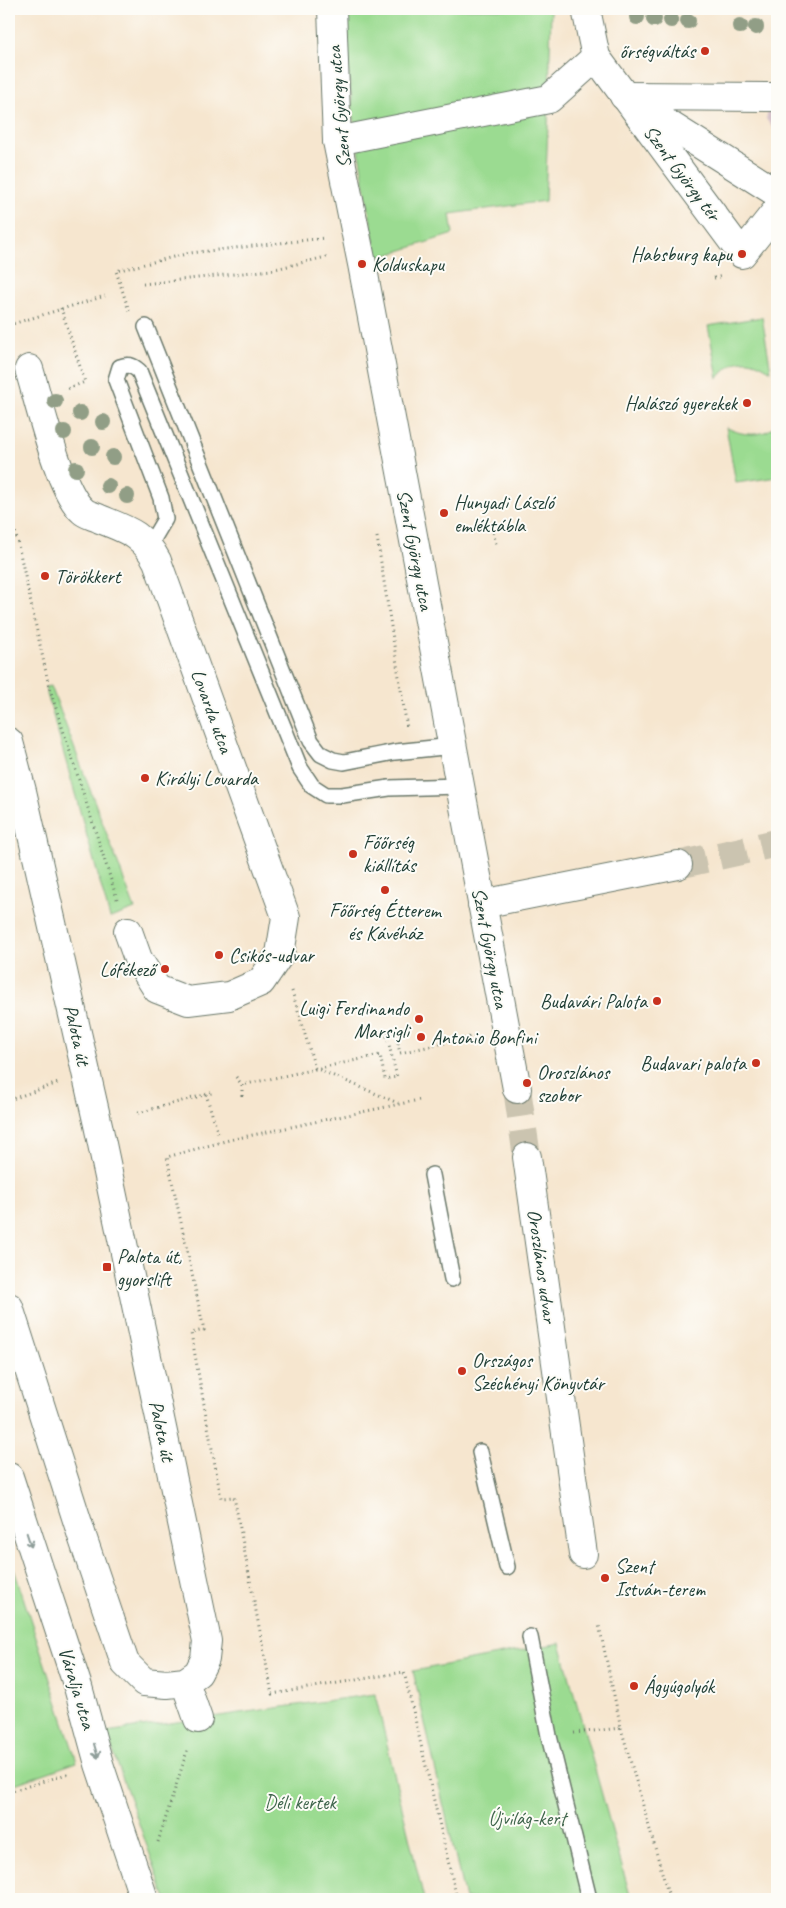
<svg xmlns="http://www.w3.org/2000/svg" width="786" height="1908" font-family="Caveat,sans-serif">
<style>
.industrial{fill:#d2bdc6}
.green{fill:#9bdb91;stroke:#5d8c62}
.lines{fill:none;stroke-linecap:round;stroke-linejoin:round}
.street-tunnel{stroke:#cbc4b0;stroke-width:28;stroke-dasharray:28 14;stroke-linecap:butt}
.lane-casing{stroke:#6a786a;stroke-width:18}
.street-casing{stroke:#6a786a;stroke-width:30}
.path{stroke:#6a786a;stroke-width:3;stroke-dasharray:1 4;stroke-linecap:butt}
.lane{stroke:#fff;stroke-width:15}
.street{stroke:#fff;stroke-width:28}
.tree{fill:#919e86}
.oneway{stroke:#8f9e9a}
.poi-dot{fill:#c8321e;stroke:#fdfcf7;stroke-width:2}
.labels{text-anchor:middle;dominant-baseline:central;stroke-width:4;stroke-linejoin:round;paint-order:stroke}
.poi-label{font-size:20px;fill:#1f3d34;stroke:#fdfcf7;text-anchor:start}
.street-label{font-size:20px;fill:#1f3d34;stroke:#fdfcf7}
.park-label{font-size:20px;fill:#3e644b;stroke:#fdfcf7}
</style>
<rect width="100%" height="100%" fill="#fdfcf7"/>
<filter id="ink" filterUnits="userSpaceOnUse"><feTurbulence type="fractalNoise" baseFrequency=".02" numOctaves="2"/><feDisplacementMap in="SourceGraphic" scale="10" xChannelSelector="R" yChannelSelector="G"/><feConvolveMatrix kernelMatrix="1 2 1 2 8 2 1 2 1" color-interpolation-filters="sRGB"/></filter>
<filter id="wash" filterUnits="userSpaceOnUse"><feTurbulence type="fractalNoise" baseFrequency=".0096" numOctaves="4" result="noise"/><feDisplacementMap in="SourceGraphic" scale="20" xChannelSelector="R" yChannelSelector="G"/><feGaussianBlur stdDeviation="1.12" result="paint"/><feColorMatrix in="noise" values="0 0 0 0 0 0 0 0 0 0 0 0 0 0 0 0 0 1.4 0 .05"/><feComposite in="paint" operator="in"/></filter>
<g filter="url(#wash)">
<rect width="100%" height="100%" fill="#f6e6cf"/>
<!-- industrial -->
<polygon class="industrial" points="777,78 777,134 766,119"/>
<!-- green -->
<g class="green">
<polygon points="344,9 551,9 549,99 545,201 450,214 453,234 377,258 356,135 341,11"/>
<path d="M762,317L771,371C749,356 735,357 718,378L708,326Z"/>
<path d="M777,424V477L736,483L726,427C741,436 764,438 777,424Z"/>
<polygon points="51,686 135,909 110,918 45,687"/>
<polygon points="9,1554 77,1762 9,1786"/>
<polygon points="560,1643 631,1899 465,1899 413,1671"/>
<polygon points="375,1694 424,1899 166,1899 106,1732"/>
</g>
</g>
<g filter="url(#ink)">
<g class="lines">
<!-- street-tunnel -->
<g class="street-tunnel">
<polyline points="678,865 777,843"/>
<polyline points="517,1089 527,1157"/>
</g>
<!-- lane casing -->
<g class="lane-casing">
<g id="lane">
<polyline points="146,327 311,741 321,754 333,760 344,762 395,752 453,746"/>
<path d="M149,546L165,519L161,498L116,380L120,367C128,364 132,365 139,371L300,768L312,786L326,795H342L389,788L460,786"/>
<polyline points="432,1175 452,1279"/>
<polyline points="480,1452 507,1567"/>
<polyline points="530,1637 549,1736 589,1899"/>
</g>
</g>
<!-- street casing -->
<g class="street-casing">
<g id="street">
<polyline points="332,9 337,141 362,264 517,1089"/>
<polyline points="586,9 596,57 742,254 777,210"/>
<polyline points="624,96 772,97"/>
<polyline points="638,105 777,193"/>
<polyline points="337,141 549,99 596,57"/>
<path d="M29,369C39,401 59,491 83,511C87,515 95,516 100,519C127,530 143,534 157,561L286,917L280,954L261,982L229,996L188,1001L157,989L138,959L128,931"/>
<polyline points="9,742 22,791 98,1125 207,1641 205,1659 198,1673 185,1682 167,1684 144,1682 125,1663 83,1539 9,1307"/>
<polyline points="482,904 678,865"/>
<polyline points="527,1157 583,1554"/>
<polyline points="9,1477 78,1687 99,1764 144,1899"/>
<polyline points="185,1682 198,1719"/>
</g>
</g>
<!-- path -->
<g class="path">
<polyline points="714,278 723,276"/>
<polyline points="143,284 271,270 330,256"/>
<polyline points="61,308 85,382 67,389"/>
<polyline points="129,311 116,271 190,253 325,238"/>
<polyline points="9,325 105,296"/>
<polyline points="9,503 49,686 118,902"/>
<polyline points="491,523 496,544"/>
<polyline points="377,537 407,728"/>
<polyline points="292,991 315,1068 398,1103"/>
<polyline points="236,1077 242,1085"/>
<polyline points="206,1094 218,1134"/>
<polyline points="242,1096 242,1085 380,1055 385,1079 397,1077 386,1033 395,1032 400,1053 475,1036"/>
<polyline points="9,1100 58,1083"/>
<polyline points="419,1100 229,1140 167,1157 204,1330 191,1333 221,1498 234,1497 272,1694 404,1672 457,1899"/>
<polyline points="138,1113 215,1092"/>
<polyline points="621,1728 669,1897 662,1899"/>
<polyline points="574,1733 621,1728 599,1625"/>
<polyline points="9,1792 70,1773"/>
<polyline points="158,1842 188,1748"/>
</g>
<!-- lane -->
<use href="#lane" class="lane"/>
<!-- street -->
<use href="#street" class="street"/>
</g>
<!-- trees -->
<g class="tree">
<circle cx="637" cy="17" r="8"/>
<circle cx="654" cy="19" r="8"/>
<circle cx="671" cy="20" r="8"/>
<circle cx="688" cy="21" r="8"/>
<circle cx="740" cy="26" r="8"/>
<circle cx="756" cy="27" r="8"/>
<circle cx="55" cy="401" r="8"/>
<circle cx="80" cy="413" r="8"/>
<circle cx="103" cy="422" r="8"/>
<circle cx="64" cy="432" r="8"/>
<circle cx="92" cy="447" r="8"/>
<circle cx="113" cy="457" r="8"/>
<circle cx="76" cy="469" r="8"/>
<circle cx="108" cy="486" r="8"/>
<circle cx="127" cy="496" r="8"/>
</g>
<!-- one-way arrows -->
<defs><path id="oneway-shaft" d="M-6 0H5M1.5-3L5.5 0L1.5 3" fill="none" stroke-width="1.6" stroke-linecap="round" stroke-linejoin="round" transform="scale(1.25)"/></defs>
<g class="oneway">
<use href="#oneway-shaft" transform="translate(29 1540) rotate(72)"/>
<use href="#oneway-shaft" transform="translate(96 1751) rotate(74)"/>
</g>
</g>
<!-- markers -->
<g class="poi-dot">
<circle cx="705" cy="51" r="5"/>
<circle cx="742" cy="254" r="5"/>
<circle cx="362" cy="264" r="5"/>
<circle cx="747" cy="403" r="5"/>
<circle cx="444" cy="513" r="5"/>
<circle cx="45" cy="576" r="5"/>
<circle cx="145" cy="778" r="5"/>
<circle cx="353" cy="854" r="5"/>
<circle cx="385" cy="890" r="5"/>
<circle cx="219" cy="955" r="5"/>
<circle cx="165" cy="969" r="5"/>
<circle cx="657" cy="1001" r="5"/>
<circle cx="419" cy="1019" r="5"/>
<circle cx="421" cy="1037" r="5"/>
<circle cx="756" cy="1063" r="5"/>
<circle cx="527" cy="1083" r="5"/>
<rect x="102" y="1262" width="10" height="10" rx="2.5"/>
<circle cx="462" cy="1371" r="5"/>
<circle cx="605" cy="1578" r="5"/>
<circle cx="634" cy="1686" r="5"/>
</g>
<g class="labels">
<!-- poi labels -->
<g class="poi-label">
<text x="695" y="51" text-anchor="end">őrségváltás</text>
<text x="732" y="254" text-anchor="end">Habsburg kapu</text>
<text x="372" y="264">Kolduskapu</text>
<text x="737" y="403" text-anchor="end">Halászó gyerekek</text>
<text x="454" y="502">Hunyadi László<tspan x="454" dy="23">emléktábla</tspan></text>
<text x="55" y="576">Törökkert</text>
<text x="155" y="778">Királyi Lovarda</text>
<text x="363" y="842">Főőrség<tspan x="363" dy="23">kiállítás</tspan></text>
<text x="385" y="910" text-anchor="middle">Főőrség Étterem<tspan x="385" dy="23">és Kávéház</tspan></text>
<text x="229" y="955">Csikós-udvar</text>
<text x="155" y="969" text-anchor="end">Lófékező</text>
<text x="647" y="1001" text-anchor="end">Budavári Palota</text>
<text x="409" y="1008" text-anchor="end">Luigi Ferdinando<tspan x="409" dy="23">Marsigli</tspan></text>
<text x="431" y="1037">Antonio Bonfini</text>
<text x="746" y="1063" text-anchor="end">Budavari palota</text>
<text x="537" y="1072">Oroszlános<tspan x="537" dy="23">szobor</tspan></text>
<text x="117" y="1256">Palota út,<tspan x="117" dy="23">gyorslift</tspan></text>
<text x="472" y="1360">Országos<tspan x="472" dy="23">Széchényi Könyvtár</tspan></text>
<text x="615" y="1566">Szent<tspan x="615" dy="23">István-terem</tspan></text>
<text x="644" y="1686">Ágyúgolyók</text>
</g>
<!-- street labels -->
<g class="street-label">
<text transform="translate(339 107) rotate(-95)">Szent György utca</text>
<text transform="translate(682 173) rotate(53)">Szent György tér</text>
<text transform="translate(415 550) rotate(79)">Szent György utca</text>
<text transform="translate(212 711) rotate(70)">Lovarda utca</text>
<text transform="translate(490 948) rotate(79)">Szent György utca</text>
<text transform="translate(77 1035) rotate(77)">Palota út</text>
<text transform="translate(542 1266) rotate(82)">Oroszlános udvar</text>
<text transform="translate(162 1431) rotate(78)">Palota út</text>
<text transform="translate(77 1688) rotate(73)">Váralja utca</text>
</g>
<!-- park labels -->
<g class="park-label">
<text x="300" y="1802">Déli kertek</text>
<text x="527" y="1818">Újvilág-kert</text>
</g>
</g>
<!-- margin -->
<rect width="786" height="1908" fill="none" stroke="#fdfcf7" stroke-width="30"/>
</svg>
